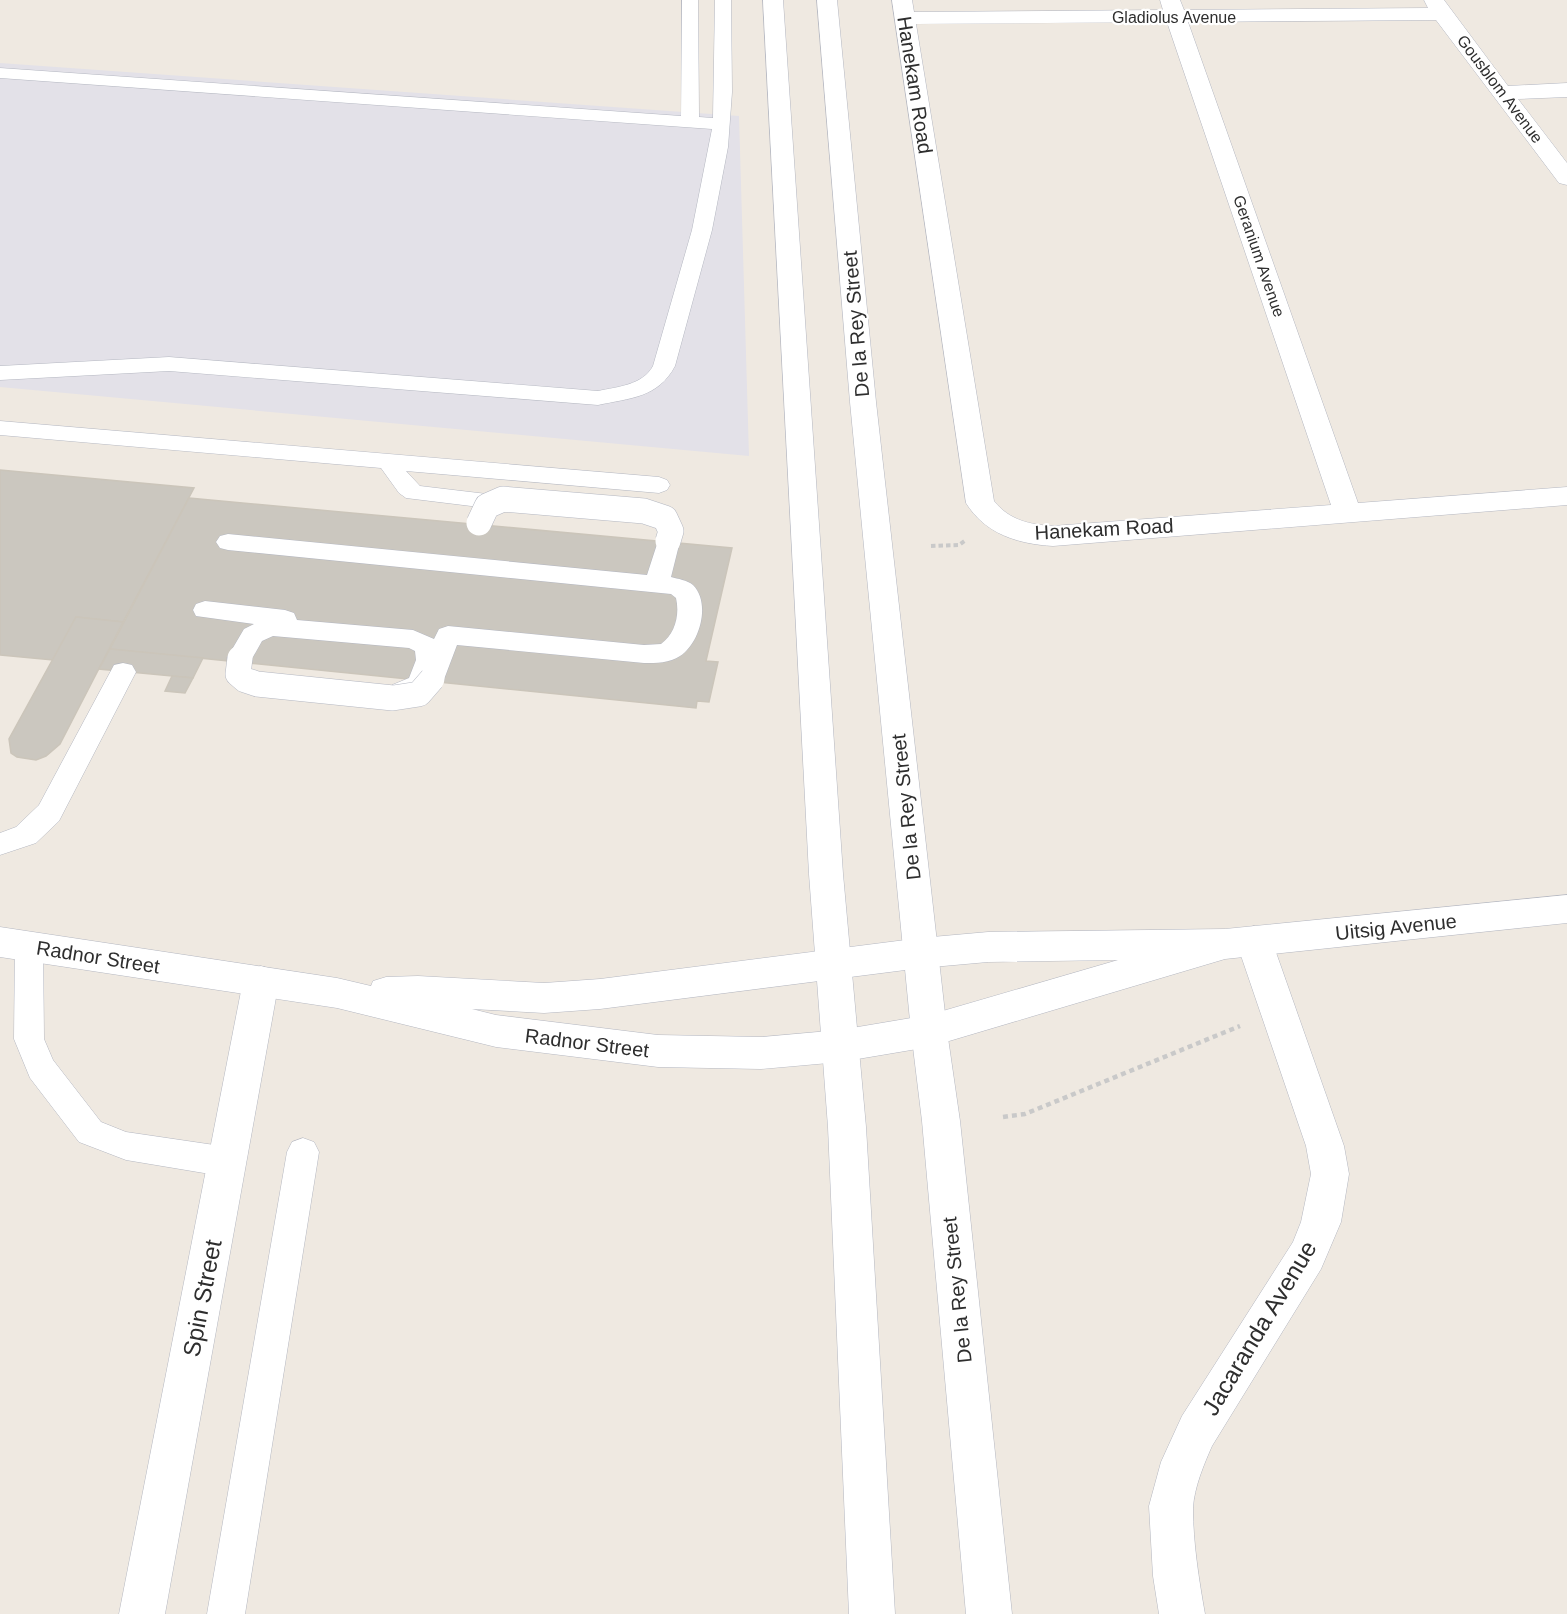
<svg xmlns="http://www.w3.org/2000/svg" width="1567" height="1614" font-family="Arial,sans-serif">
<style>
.industrial{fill:#e3e1e8}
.building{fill:#cbc7bf;stroke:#cbc5ba;stroke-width:1.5}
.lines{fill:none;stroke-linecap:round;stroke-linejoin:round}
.service-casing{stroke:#b4b7c1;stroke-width:1}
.minor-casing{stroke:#b4b7c1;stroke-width:1}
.tertiary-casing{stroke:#b4b7c1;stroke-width:1}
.secondary-casing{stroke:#b4b7c1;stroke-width:1}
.path-far1{stroke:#c9c9c9;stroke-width:4;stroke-dasharray:4.5 3;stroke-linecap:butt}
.path{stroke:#c9c9c9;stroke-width:4.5;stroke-dasharray:5 4;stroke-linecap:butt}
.service{fill:#fff;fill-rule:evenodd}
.minor{fill:#fff;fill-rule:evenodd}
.tertiary{fill:#fff;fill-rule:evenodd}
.secondary{fill:#fff;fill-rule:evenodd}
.service-bridge-casing{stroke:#b4b7c1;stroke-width:26;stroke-linecap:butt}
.service-bridge{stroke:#fff;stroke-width:25}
.labels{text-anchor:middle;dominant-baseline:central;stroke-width:4.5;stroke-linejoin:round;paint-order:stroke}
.far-street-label{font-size:16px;fill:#2e2e2e;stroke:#fff}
.street-label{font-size:20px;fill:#2e2e2e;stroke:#fff}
.near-street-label{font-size:24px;fill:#2e2e2e;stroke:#fff}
</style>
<rect width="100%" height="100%" fill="#efe9e1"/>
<!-- industrial -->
<polygon class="industrial" points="0,63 739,116 749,456 0,387"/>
<!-- building -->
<g class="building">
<polygon points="0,470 194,488 123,622 76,617 53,660 0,655"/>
<polygon points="189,498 732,548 706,661 718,662 709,702 697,701 696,708 110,649"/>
<polygon points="76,617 123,622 60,744 46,756 36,760 17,757 11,753 9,739"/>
<polygon points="110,649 203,658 193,678 99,669"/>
<polygon points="172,676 193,678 185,693 165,691"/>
</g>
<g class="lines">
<!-- service casing -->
<g class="service-casing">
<g id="service">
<path d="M682,0H698L699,117L713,118L715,0H731L732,92L728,147L712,230L675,366C658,398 630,398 598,405L169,371L0,380V366L169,357L598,391C617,387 643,385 653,366L692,230L712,129L0,78V68L681,116Z"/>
<polygon points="0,421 659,477 667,480 670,485 667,490 659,493 406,471 420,486 520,498 524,503 520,508 512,511 406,498 399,493 381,468 0,435"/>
<path d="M668,533L676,535L680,541L671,577C678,579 687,580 693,585C711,603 700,643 680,656C670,663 656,663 644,663L457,645L443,682L432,684C425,696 406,703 392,699L388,692L392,685L409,678L416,660L415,651L409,648L273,636L262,641L249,664L240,667L231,664L227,658L244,629L254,624L196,616L193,610L196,604L205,601L285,610L294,613L297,620L413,630L434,639L439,629L448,626L644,645L661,644C675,634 680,615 676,598L671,594L228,550L220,548L216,542L220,536L228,534L647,575L660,535Z"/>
<polygon points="123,663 132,665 136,672 59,821 36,843 0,855 0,833 16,827 39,805 114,665"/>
<polygon points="29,934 39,937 43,946 44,1039 53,1060 101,1122 126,1132 228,1147 239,1152 244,1162 239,1172 228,1177 126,1160 79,1142 30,1078 14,1039 15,946 19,937"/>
<polygon points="303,1138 314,1142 319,1152 245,1614 207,1614 287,1152 292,1142"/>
</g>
</g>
<!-- minor casing -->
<g class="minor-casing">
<g id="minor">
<path d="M892,0H912L914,12L1163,10L1160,0H1180L1184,10L1428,8L1424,0H1444L1508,86L1567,83V97L1518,99L1567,163V185L1559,183L1436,20L1188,22L1358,503L1567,487V505L1053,546C1018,544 985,534 966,503ZM1167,22L1331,505L1053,526C1030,525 1009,520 994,501L916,24Z"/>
<path d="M1254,926L1266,931L1272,941L1344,1146L1349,1174L1341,1222L1321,1269L1212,1446C1204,1464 1194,1488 1193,1508C1193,1543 1199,1580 1205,1614H1159L1153,1576L1149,1506L1161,1462L1182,1416L1293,1242L1301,1222L1311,1174L1306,1146L1236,941L1242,931Z"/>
<polygon points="261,966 274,970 279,981 165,1614 119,1614 243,981 248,970"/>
</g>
</g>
<!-- tertiary casing -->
<g class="tertiary-casing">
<path id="tertiary" d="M1567,895V923L1225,959L929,1047L840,1062L761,1069L658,1067L496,1047L337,1008L0,957V927L337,978L371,986L373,981L386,977L418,976L544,983L600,979L921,938L988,932L1225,929ZM1118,960L929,1015L840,1030L761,1037L658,1035L496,1015L472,1009L544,1013L600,1009L921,968L988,962Z"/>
</g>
<!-- secondary casing -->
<g class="secondary-casing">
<g id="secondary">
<polygon points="763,0 783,0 843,874 866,1127 895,1614 849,1614 828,1127 809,874"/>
<polygon points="817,0 837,0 876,402 947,1031 960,1121 1012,1614 966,1614 922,1121 911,1031 850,402"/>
</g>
</g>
<!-- path-far1 -->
<polyline class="path-far1" points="931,546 959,545 966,540"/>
<!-- path -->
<polyline class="path" points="1003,1117 1025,1114 1240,1026"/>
<!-- service -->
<use href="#service" class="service"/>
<!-- minor -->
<use href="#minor" class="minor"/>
<!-- tertiary -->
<use href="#tertiary" class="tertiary"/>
<!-- secondary -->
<use href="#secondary" class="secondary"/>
<!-- service-bridge casing -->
<g class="service-bridge-casing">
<g id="service-bridge">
<polyline points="479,523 487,506 503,499 644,511 665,518 671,531 668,541"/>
<polyline points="240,658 238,674 245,680 257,684 393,698 419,694 432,679"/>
</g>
</g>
<!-- service-bridge -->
<use href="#service-bridge" class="service-bridge"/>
</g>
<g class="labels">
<!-- far-street labels -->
<g class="far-street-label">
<text x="1174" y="17">Gladiolus Avenue</text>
<text transform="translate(1500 89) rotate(53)">Gousblom Avenue</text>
<text transform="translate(1259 256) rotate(71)">Geranium Avenue</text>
</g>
<!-- street labels -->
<g class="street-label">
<text transform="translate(915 85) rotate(81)">Hanekam Road</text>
<text transform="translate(856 324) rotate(-95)">De la Rey Street</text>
<text transform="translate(1104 529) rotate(-3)">Hanekam Road</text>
<text transform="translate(906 807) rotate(-96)">De la Rey Street</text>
<text transform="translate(1396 927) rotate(-6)">Uitsig Avenue</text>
<text transform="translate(98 957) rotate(9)">Radnor Street</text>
<text transform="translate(587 1043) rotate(7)">Radnor Street</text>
<text transform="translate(957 1290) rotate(-96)">De la Rey Street</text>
</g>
<!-- near-street labels -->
<g class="near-street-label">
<text transform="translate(202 1298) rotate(-79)">Spin Street</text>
<text transform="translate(1259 1328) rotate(-59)">Jacaranda Avenue</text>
</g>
</g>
</svg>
